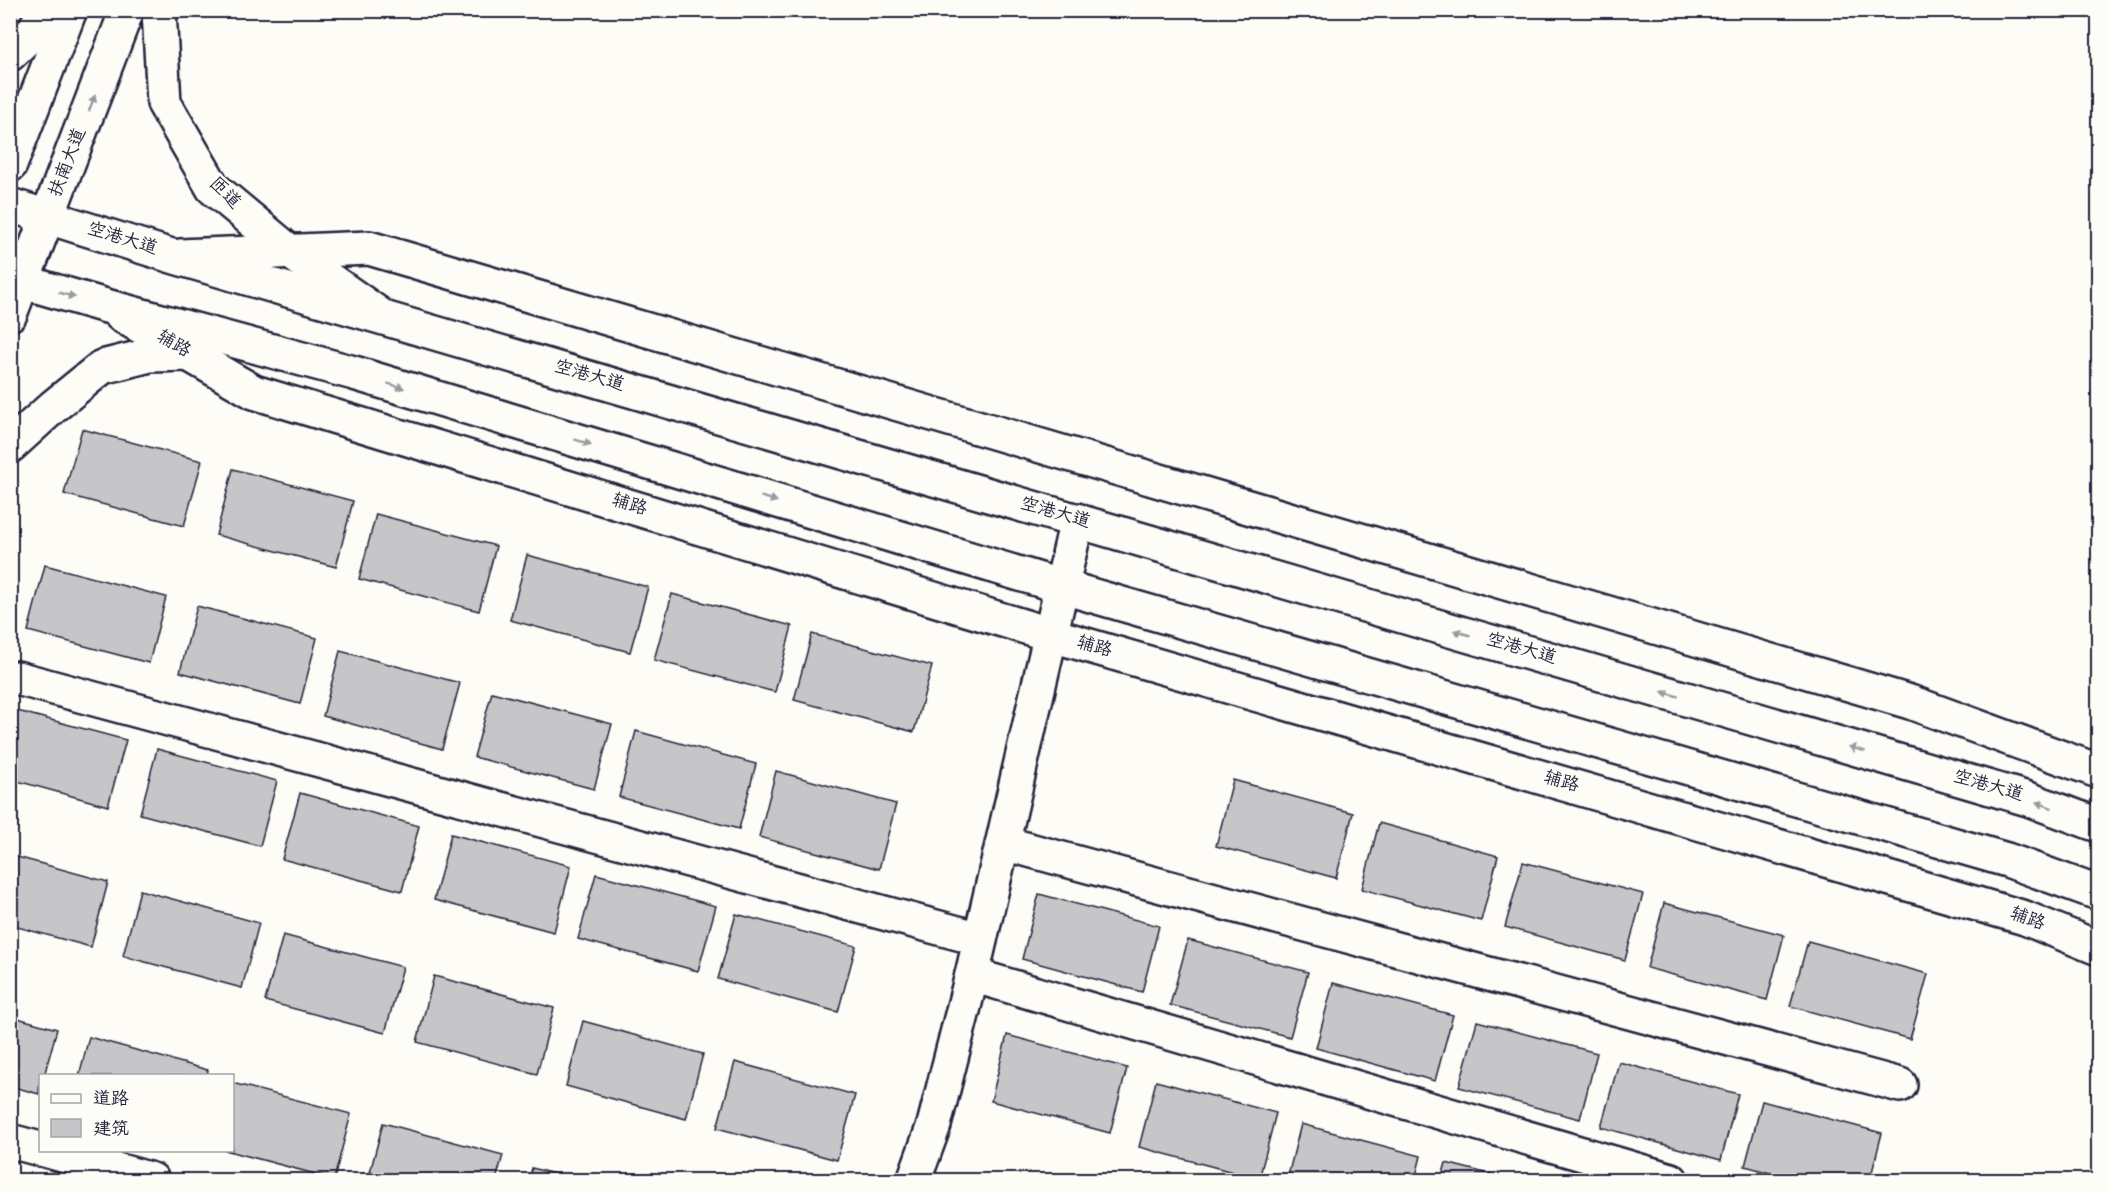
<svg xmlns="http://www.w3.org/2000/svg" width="2109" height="1191" font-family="'Gochi Hand','LXGW WenKai TC',sans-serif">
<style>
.building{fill:#c6c6c8;stroke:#22223b;stroke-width:1.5}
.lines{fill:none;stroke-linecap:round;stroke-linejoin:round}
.minor-casing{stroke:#22223b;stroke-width:38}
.tertiary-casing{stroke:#22223b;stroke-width:38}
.secondary-casing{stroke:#22223b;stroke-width:38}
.primary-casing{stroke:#22223b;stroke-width:38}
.minor{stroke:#fdfcf7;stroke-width:33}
.tertiary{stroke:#fdfcf7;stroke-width:33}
.secondary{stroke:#fdfcf7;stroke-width:33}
.primary{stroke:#fdfcf7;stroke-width:33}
.oneway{fill:#9a9aa2}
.labels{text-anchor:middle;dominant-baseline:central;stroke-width:5;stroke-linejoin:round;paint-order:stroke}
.street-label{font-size:18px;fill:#22223b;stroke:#fdfcf7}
</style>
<rect width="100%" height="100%" fill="#fdfcf7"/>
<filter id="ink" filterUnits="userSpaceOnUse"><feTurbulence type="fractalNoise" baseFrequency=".0167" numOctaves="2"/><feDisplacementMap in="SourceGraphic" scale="12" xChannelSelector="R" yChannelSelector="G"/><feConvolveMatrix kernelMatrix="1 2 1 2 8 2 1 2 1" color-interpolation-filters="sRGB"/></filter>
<g filter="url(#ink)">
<!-- building -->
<g class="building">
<polygon points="82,429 202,461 184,526 64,494"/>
<polygon points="233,469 353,501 336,567 216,535"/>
<polygon points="376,514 496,546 479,611 359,579"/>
<polygon points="527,555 648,587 630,652 510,620"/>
<polygon points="45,565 166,597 149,663 28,631"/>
<polygon points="672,594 792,626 775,692 654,660"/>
<polygon points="197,606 317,638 300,704 180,672"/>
<polygon points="812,634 932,666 914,732 794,700"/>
<polygon points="340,651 460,683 442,749 323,716"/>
<polygon points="492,692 612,724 594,789 474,757"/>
<polygon points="10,709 126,740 108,806 10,779"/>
<polygon points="636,731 756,764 739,829 619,797"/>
<polygon points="157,749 277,781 260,846 140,814"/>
<polygon points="776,771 896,804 879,869 759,837"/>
<polygon points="1233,780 1353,813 1336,878 1216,846"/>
<polygon points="300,793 419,826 402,891 282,859"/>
<polygon points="1379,823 1498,856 1481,921 1362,889"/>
<polygon points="451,834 571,866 554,932 434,900"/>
<polygon points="10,855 108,882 91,947 10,925"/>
<polygon points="1523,862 1643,894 1625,960 1505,927"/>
<polygon points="596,874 716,906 698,971 578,939"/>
<polygon points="140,890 259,923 242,988 123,956"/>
<polygon points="1039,894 1159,926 1142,992 1022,959"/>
<polygon points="1664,903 1784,935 1767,1000 1647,968"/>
<polygon points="736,914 856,946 838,1012 718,979"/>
<polygon points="283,935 403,967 385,1033 265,1001"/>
<polygon points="1188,940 1308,972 1290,1037 1170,1005"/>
<polygon points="1808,941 1928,974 1910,1039 1790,1006"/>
<polygon points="434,976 554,1008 537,1074 417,1042"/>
<polygon points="1333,983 1453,1015 1435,1081 1316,1048"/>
<polygon points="10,1016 57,1029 44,1076 40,1076 39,1094 10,1086"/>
<polygon points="583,1021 703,1054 686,1119 566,1086"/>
<polygon points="1477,1021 1597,1053 1580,1119 1459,1087"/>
<polygon points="1007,1035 1127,1068 1110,1133 991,1101"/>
<polygon points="89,1037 208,1070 207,1076 79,1076"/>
<polygon points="735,1062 855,1095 837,1160 717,1128"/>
<polygon points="1619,1062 1738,1094 1721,1160 1601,1127"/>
<polygon points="1156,1081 1276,1113 1259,1179 1139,1147"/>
<polygon points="232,1083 351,1114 334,1179 225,1150 232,1150"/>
<polygon points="1762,1101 1882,1133 1870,1180 1797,1180 1745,1166"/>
<polygon points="383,1123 503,1155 496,1180 368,1180"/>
<polygon points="1301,1124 1421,1156 1415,1180 1287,1180"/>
<polygon points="1446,1163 1513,1180 1441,1180"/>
<polygon points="532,1168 577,1180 529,1180"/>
</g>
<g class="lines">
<!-- minor casing -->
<g class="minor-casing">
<g id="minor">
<polyline points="17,678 980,939"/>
<polyline points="1003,843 1900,1085"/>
<polyline points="972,975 1671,1180"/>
<polyline points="10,1141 40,1149"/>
<polyline points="45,1150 152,1180"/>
<polyline points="914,1180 934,1125 972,975 1077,520"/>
</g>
</g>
<!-- tertiary casing -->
<g class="tertiary-casing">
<g id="tertiary">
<polyline points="159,10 164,103 213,188 290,252 380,315"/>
<polyline points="10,54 32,33 46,10"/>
<polyline points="180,256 369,248 1910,702 2098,771"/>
<polyline points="121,315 254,392 1052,635 2025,918 2098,948"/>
<polyline points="10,446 54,406 102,367 150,355 190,354"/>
</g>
</g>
<!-- secondary casing -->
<g class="secondary-casing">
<g id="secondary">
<polyline points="10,165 70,10"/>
<polyline points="10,314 127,10"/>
</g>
</g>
<!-- primary casing -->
<g class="primary-casing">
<g id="primary">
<polyline points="10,205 175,257 2028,799 2098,825"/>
<polyline points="10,278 106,306 354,373 1063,587 2007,860 2098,893"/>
</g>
</g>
<!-- minor -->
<use href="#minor" class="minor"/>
<!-- tertiary -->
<use href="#tertiary" class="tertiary"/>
<!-- secondary -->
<use href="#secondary" class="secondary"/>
<!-- primary -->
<use href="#primary" class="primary"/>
</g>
<!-- one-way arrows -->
<defs><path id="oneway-solid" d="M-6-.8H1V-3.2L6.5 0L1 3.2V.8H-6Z" transform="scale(1.5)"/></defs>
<g class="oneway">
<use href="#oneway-solid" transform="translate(92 103) rotate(-69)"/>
<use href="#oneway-solid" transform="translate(67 295) rotate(17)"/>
<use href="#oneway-solid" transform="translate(396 386) rotate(17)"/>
<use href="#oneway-solid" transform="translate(583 442) rotate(17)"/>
<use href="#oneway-solid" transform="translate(769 499) rotate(17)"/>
<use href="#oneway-solid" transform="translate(1462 633) rotate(-164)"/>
<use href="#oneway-solid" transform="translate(1670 694) rotate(-164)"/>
<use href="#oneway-solid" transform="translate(1857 749) rotate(-164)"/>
<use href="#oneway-solid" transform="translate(2044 805) rotate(-160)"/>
</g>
</g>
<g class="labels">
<!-- street labels -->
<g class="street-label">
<text transform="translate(69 163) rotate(-69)">扶南大道</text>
<text transform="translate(224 194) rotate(45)">匝道</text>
<text transform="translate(122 240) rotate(17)">空港大道</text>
<text transform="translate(173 345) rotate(30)">辅路</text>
<text transform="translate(589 377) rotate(16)">空港大道</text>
<text transform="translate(629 506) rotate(17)">辅路</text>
<text transform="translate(1055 514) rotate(16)">空港大道</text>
<text transform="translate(1094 648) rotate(16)">辅路</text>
<text transform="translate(1521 650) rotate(16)">空港大道</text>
<text transform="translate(1561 783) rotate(16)">辅路</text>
<text transform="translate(1988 787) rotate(16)">空港大道</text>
<text transform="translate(2027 920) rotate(20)">辅路</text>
</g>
</g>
<!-- margin -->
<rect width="2109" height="1191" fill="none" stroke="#fdfcf7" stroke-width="36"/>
<rect x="18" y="18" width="2073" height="1155" fill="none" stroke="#22223b" stroke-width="2" filter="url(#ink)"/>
<!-- legend -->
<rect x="39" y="1074" width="195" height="78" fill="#fdfcf7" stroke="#a5a5ac" stroke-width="1.5"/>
<rect x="51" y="1094" width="30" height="9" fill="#fdfcf7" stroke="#a5a5ac" stroke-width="1.5"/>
<text x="93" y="1104" font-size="18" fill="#22223b">道路</text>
<rect x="51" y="1119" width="30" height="18" fill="#c6c6c8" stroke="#a5a5ac" stroke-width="1.5"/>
<text x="93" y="1134" font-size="18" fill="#22223b">建筑</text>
</svg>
